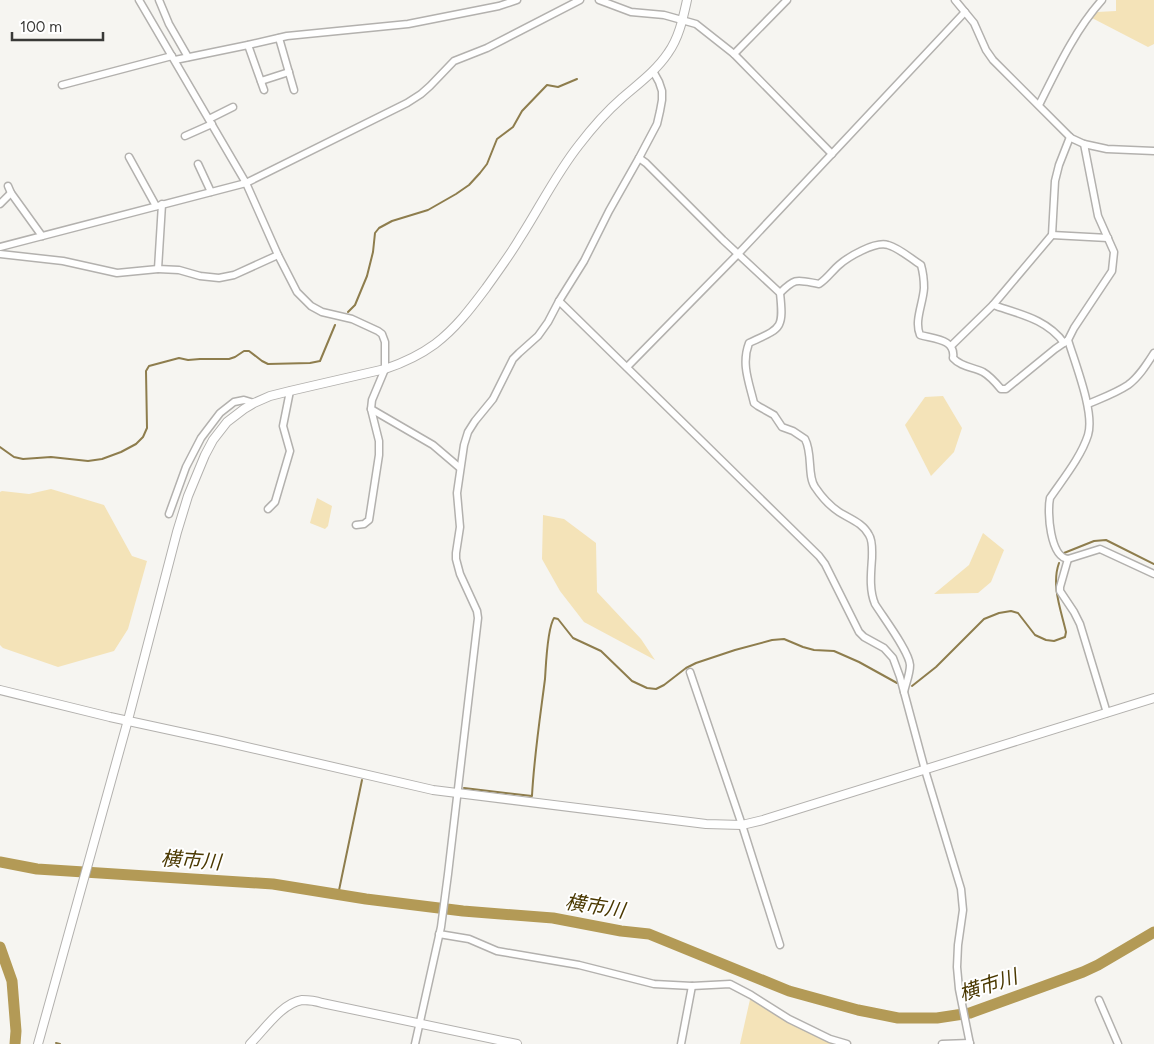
<svg xmlns="http://www.w3.org/2000/svg" width="1154" height="1044" font-family="Figtree,'Noto Sans JP',sans-serif">
<style>
.green{fill:#f4e3b8}
.lines{fill:none;stroke-linecap:round;stroke-linejoin:round}
.stream{stroke:#8e7d4d;stroke-width:2}
.river{stroke:#b39a56;stroke-width:11}
.minor-casing{stroke:#b3b1ae;stroke-width:9}
.tertiary-casing{stroke:#b3b1ae;stroke-width:10}
.minor{stroke:#fff;stroke-width:6}
.tertiary{stroke:#fff;stroke-width:8}
.labels{text-anchor:middle;dominant-baseline:central;stroke-width:4;stroke-linejoin:round;paint-order:stroke}
.water-label{font-size:20px;font-style:italic;fill:#4a3800;stroke:#fff}
</style>
<rect width="100%" height="100%" fill="#f6f5f1"/>
<!-- green -->
<g class="green">
<polygon points="1116,0 1154,0 1154,44 1148,47 1092,18 1097,12 1116,11"/>
<polygon points="943,396 962,428 954,452 931,476 905,425 925,397"/>
<polygon points="51,489 104,505 132,556 147,561 128,629 114,651 58,667 3,648 0,645 0,492 2,491 29,494"/>
<polygon points="317,498 332,506 328,526 325,529 310,523"/>
<polygon points="543,515 564,519 596,543 597,592 641,639 655,660 584,622 560,591 542,559"/>
<polygon points="983,533 1004,550 991,582 978,593 934,594 969,565"/>
<polygon points="751,995 789,1019 847,1044 740,1044"/>
</g>
<g class="lines">
<!-- stream -->
<g class="stream">
<polyline points="348,312 355,305 367,276 373,252 375,233 379,228 392,221 428,210 456,194 469,185 480,173 487,164 497,139 513,127 522,111 547,85 558,87 577,79"/>
<polyline points="0,447 14,457 23,459 51,457 88,461 102,459 121,452 136,444 143,437 147,428 146,371 149,366 179,358 188,360 200,359 229,359 235,357 244,351 249,351 262,361 268,364 310,363 320,361 335,325"/>
<polyline points="1064,553 1094,541 1106,540 1154,564"/>
<path d="M912,686L936,667L984,619L999,613L1011,611L1018,613L1035,635L1046,640L1054,641L1065,637L1066,632C1061,610 1051,585 1059,563"/>
<path d="M464,788L532,796C534,757 540,718 545,679C546,665 547,629 554,618L558,619L573,638L601,651L632,681L647,688L656,689L664,685L686,668L696,663L735,650L772,640L784,639L803,647L814,650L834,651L859,662L897,683"/>
<polyline points="338,895 362,780"/>
<polyline points="56,1043 60,1044"/>
</g>
<!-- river -->
<g class="river">
<polyline points="0,862 37,869 273,884 366,899 463,911 553,918 621,931 649,934 789,991 858,1010 898,1018 937,1018 970,1013 1083,972 1098,965 1154,932"/>
<polyline points="0,947 12,981 16,1031 15,1044"/>
</g>
<!-- minor casing -->
<g class="minor-casing">
<g id="minor">
<polyline points="139,0 246,183 278,255 297,292 311,306 322,312 352,319 378,331 382,334 385,342 385,369 372,400 371,409 379,441 379,455 369,520 364,524 356,525"/>
<polyline points="159,0 169,24 188,57"/>
<polyline points="599,0 631,12 664,15 696,24 734,54 832,154"/>
<polyline points="955,0 974,23 986,50 993,60 1071,138 1084,144 1107,149 1154,151"/>
<polyline points="279,38 294,90"/>
<polyline points="248,45 264,90"/>
<polyline points="734,54 787,0"/>
<polyline points="175,60 248,45 287,36 408,24 499,6 517,0"/>
<polyline points="261,81 289,72"/>
<polyline points="62,85 172,56"/>
<path d="M1039,105C1057,69 1075,30 1102,0"/>
<polyline points="209,119 233,107"/>
<polyline points="185,136 212,124"/>
<polyline points="129,157 156,206"/>
<path d="M639,158L646,163L723,240L780,293C784,330 781,328 749,343C741,364 749,382 754,403L758,406L774,415L782,427L793,431L805,439C813,454 807,476 815,487C821,496 830,506 839,512C850,519 863,523 869,535C873,541 872,551 872,558C871,573 869,590 875,604C883,617 909,651 910,665C910,674 906,683 904,692"/>
<polyline points="198,164 211,192"/>
<polyline points="8,186 11,193 42,236"/>
<polyline points="0,204 11,193"/>
<polyline points="162,204 158,269 179,270 200,276 219,278 234,275 278,255"/>
<polyline points="1052,235 1108,238"/>
<polyline points="0,247 246,183 407,103 421,94 430,86 454,61 487,48 580,0"/>
<polyline points="0,254 63,261 117,273 158,269"/>
<path d="M780,293C796,277 797,280 819,284C827,279 832,271 839,265C848,257 875,241 888,245C899,248 910,258 921,265C923,272 924,281 924,288C923,304 914,321 920,335C934,339 956,339 953,358C961,367 973,367 983,372C990,376 996,383 1001,389H1006L1055,349L1068,340L1074,328L1112,271L1114,252L1098,216L1084,144"/>
<polyline points="559,301 819,556 825,564 859,632 864,637 884,648 893,658 900,677 925,770 961,889 963,910 958,945 957,967 959,989 970,1044"/>
<path d="M993,305C1019,314 1047,319 1064,343"/>
<path d="M1068,340C1075,363 1095,413 1088,435C1081,457 1063,479 1050,498C1047,512 1050,557 1068,559L1100,549L1154,574"/>
<polyline points="951,346 993,305 1052,235 1055,181 1059,165 1070,137"/>
<polyline points="627,367 738,254 965,12"/>
<path d="M1088,404C1102,398 1116,393 1128,385C1139,377 1147,364 1154,353"/>
<polyline points="371,409 433,445 460,468"/>
<polyline points="268,509 275,502 290,451 283,426 290,391"/>
<polyline points="169,514 186,467 201,438 220,413 234,402 244,400 254,403"/>
<polyline points="1068,559 1060,587 1060,591 1074,612 1080,624 1107,713"/>
<polyline points="690,672 742,825 780,945"/>
<polyline points="439,934 469,939 497,951 579,965 654,984 692,986 730,984 751,995 789,1019 830,1039 847,1044"/>
<polyline points="1099,1000 1118,1044"/>
<polyline points="415,1044 441,927 448,874 478,618 477,611 460,574 456,559 456,553 460,527 457,493 464,445 468,432 475,421 493,399 513,359 519,353 538,336 548,322 559,301 584,261 609,211 639,158 657,124 660,111 662,100 662,91 659,82 653,71"/>
<polyline points="681,1044 692,986"/>
<polyline points="942,1044 970,1043"/>
</g>
</g>
<!-- tertiary casing -->
<g class="tertiary-casing">
<g id="tertiary">
<polyline points="0,690 110,717 221,741 433,790 706,824 742,825 763,820 1154,698"/>
<path d="M38,1044L128,720L177,532L188,496L205,455L213,440L227,422L244,409L254,403L270,396L290,391L385,369C403,363 420,355 435,344C456,328 471,308 486,288C498,271 510,255 520,238C540,207 556,174 579,145C592,128 606,112 622,98C638,84 656,71 668,53C679,38 683,18 687,0"/>
<path d="M250,1044C264,1030 282,1003 302,1000C309,1000 316,1001 322,1003L517,1044"/>
</g>
</g>
<!-- minor -->
<use href="#minor" class="minor"/>
<!-- tertiary -->
<use href="#tertiary" class="tertiary"/>
</g>
<g class="labels">
<!-- water labels -->
<g class="water-label">
<text transform="translate(191 860) rotate(4)">横市川</text>
<text transform="translate(595 906) rotate(9)">横市川</text>
<text transform="translate(988 985) rotate(-18)">横市川</text>
</g>
</g>
<!-- scale -->
<path d="M12 32v8h91v-8" fill="none" stroke="#393937" stroke-width="2.5"/>
<text x="20" y="32" font-size="15" fill="#393937" stroke="#ffffff" stroke-width="4" paint-order="stroke">100 m</text>
</svg>
